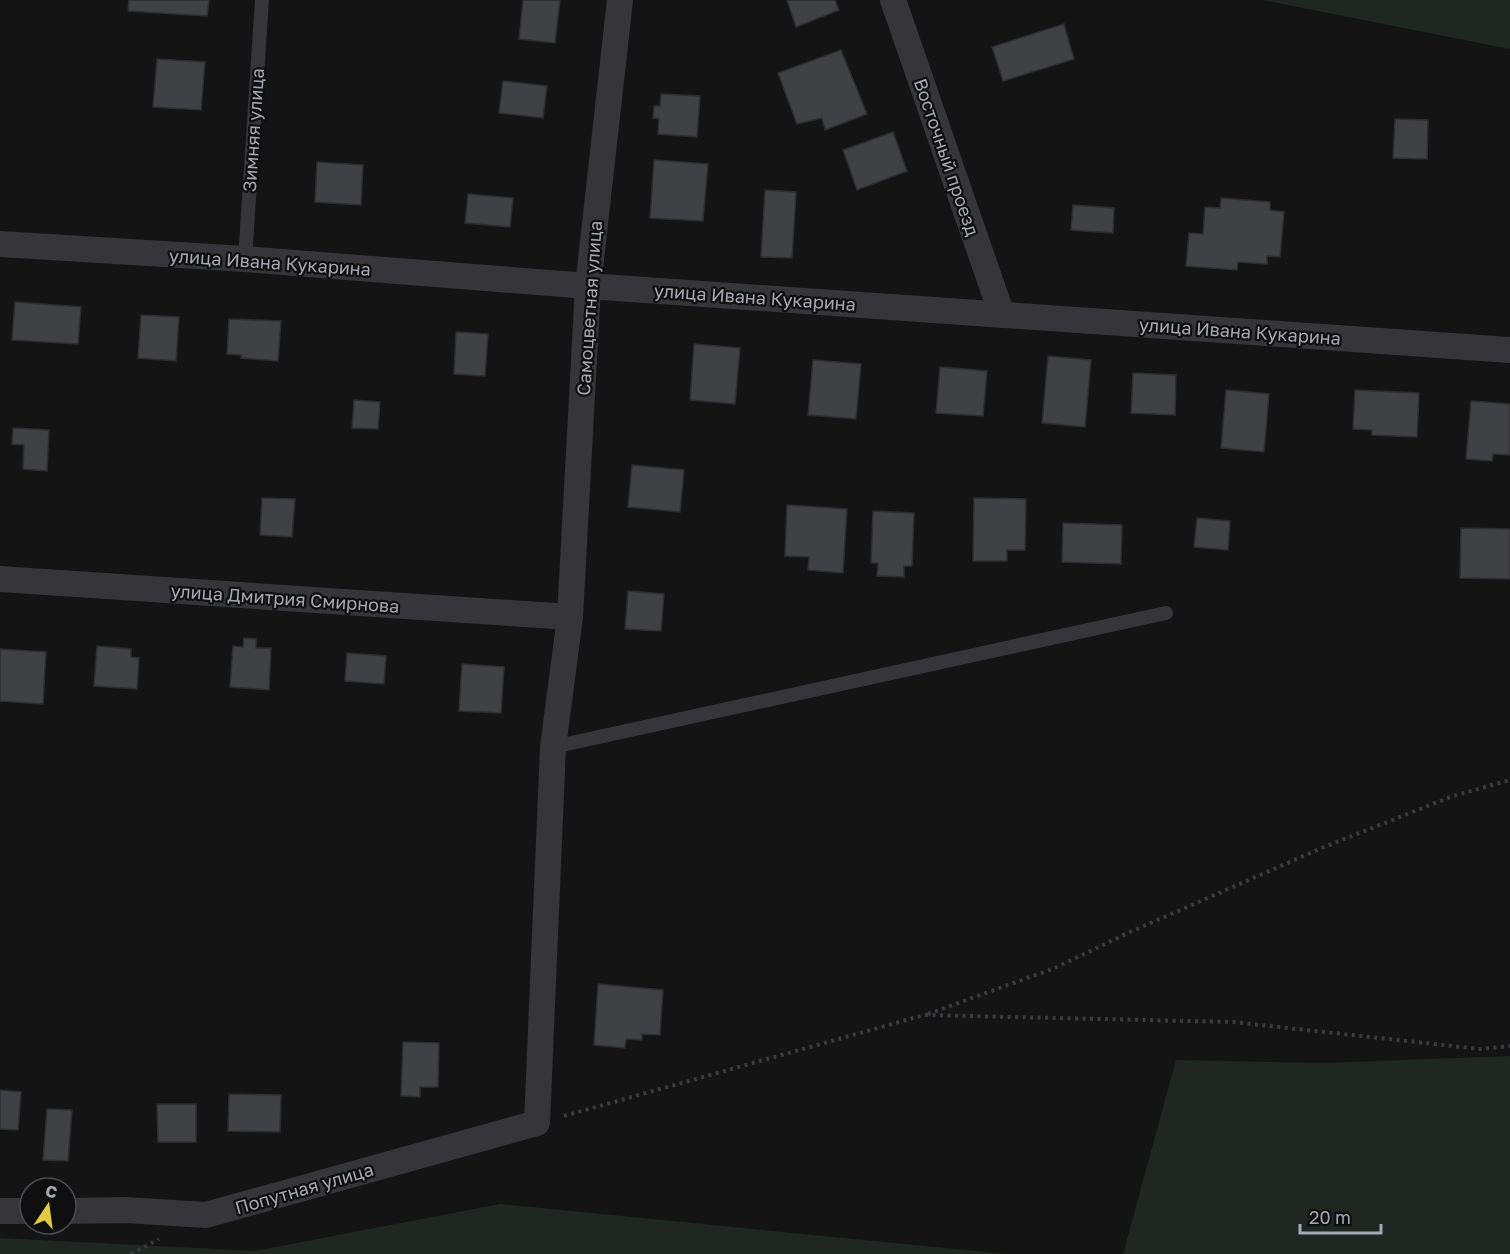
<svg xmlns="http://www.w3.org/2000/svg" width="1510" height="1254" font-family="'Golos Text',sans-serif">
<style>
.green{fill:#202722}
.building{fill:#404145;stroke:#2e2e31;stroke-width:1.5}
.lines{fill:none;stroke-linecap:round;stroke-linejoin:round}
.path{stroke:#3b3b41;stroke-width:4;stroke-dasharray:3 4.5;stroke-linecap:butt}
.lane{stroke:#35353a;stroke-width:14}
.street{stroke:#35353a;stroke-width:26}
.labels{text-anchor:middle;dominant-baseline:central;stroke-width:4.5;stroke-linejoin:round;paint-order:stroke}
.street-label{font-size:18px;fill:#a6a8b4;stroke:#0f0f10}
</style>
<rect width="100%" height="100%" fill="#141415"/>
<!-- green -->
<g class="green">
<polygon points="1262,0 1510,0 1510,49"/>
<polygon points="1510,1056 1510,1254 1123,1254 1176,1060 1324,1063"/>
<polygon points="500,1204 1006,1254 0,1254 0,1238 255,1251"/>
</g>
<!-- building -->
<g class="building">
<polygon points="129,0 209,0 207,16 128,11"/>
<polygon points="523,0 560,0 555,43 519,39"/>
<polygon points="787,0 835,0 839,10 796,27"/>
<polygon points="1064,24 1074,59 1003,81 992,47"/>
<polygon points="841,50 867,114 825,130 822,118 797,124 778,73"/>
<polygon points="157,59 205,62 201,110 153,107"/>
<polygon points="503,81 547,86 543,118 499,113"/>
<polygon points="661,94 700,96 697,137 658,134 659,119 653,118 654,106 660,106"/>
<polygon points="1395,119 1428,120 1427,159 1393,158"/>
<polygon points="893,132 907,171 857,190 843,150"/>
<polygon points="654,160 708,164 703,221 650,218"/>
<polygon points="317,162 363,165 361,205 315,202"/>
<polygon points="765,190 796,192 792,258 761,257"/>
<polygon points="468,194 513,198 510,227 465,223"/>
<polygon points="1221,198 1270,202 1270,210 1284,212 1280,257 1267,256 1267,264 1238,262 1237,270 1186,266 1189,233 1203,234 1205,207 1220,208"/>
<polygon points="1073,205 1114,208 1113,233 1071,230"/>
<polygon points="15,302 81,307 78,344 12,340"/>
<polygon points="141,315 179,317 176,361 138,358"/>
<polygon points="229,319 281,321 278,361 241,358 242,355 227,354"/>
<polygon points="456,332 488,334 485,376 454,374"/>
<polygon points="694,344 740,348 735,404 690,400"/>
<polygon points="1048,356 1091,360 1085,427 1042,423"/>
<polygon points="813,360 861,364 856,419 808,415"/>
<polygon points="940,367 987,371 983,416 936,413"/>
<polygon points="1133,373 1176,375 1175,415 1131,413"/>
<polygon points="1226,390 1269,394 1264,452 1221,448"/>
<polygon points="1355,390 1419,393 1417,437 1372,435 1372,430 1353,429"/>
<polygon points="354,400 380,402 378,429 352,428"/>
<polygon points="1471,401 1510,404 1510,455 1493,454 1492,461 1466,459"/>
<polygon points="13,428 49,430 47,471 23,469 24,445 12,444"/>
<polygon points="632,465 684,470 680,512 628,507"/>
<polygon points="262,498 295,499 292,537 260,535"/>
<polygon points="974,498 1026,499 1025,550 1007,550 1007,561 973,561"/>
<polygon points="787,505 847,509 843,573 808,570 809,557 785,556"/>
<polygon points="873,511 914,513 912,566 904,566 904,577 877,576 878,563 871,563"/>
<polygon points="1197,518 1230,521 1228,550 1194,547"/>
<polygon points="1063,523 1122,525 1121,564 1062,562"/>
<polygon points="1461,528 1510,529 1510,579 1460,578"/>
<polygon points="628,591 664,594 661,631 625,629"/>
<polygon points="244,638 256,639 256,648 271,648 269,690 230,687 233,646 243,647"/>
<polygon points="97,646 131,649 131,657 139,658 137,689 94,686"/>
<polygon points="0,649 46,652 43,704 0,701"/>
<polygon points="347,653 386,656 384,684 345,681"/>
<polygon points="462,664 504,667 501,713 459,711"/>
<polygon points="598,984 663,990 660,1035 642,1034 642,1040 626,1039 625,1048 594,1045"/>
<polygon points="403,1042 439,1043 438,1087 420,1087 420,1097 401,1096"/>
<polygon points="0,1090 21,1092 18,1130 0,1129"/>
<polygon points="229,1094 281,1095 280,1132 228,1131"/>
<polygon points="157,1104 196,1104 196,1142 158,1142"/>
<polygon points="47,1109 72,1110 68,1161 43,1160"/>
</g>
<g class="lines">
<!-- path -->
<g class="path">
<polyline points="928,1014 1055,968 1130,932 1324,847 1453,796 1510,780"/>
<polyline points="564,1116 924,1015 1233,1022 1480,1049 1510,1046"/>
<polyline points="131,1254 159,1239"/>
</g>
<!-- lane -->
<g class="lane">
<polyline points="245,259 262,0"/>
<polyline points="553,747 1166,613"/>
</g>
<!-- street -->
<g class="street">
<polyline points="893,0 1002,315"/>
<polyline points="0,244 245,259 588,286 1510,350"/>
<polyline points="0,579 570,617"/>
<polyline points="0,1211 30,1211"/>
<polyline points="66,1211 126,1210 206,1215 537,1123 553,747 570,617 588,286 620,0"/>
</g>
</g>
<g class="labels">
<!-- street labels -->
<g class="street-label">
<text transform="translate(253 130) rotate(-86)">Зимняя улица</text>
<text transform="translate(947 157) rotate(71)">Восточный проезд</text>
<text transform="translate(270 262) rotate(4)">улица Ивана Кукарина</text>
<text transform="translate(755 297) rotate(4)">улица Ивана Кукарина</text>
<text transform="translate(589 308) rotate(-86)">Самоцветная улица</text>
<text transform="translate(1240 331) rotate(4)">улица Ивана Кукарина</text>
<text transform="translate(285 598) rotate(4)">улица Дмитрия Смирнова</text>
<text transform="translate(304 1188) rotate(-16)">Попутная улица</text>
</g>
</g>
<!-- north arrow -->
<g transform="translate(48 1206) rotate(13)"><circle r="28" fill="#0f0f10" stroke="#4b4c52" stroke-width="1.5"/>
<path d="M0-4.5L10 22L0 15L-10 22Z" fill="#e1c940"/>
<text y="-9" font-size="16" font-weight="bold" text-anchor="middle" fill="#a6a8b4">С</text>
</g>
<!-- scale -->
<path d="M1300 1224v9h81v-9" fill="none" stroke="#a6a8b4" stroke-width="3"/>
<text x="1309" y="1224" font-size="18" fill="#a6a8b4" stroke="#0f0f10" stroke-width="4.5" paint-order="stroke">20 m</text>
</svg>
